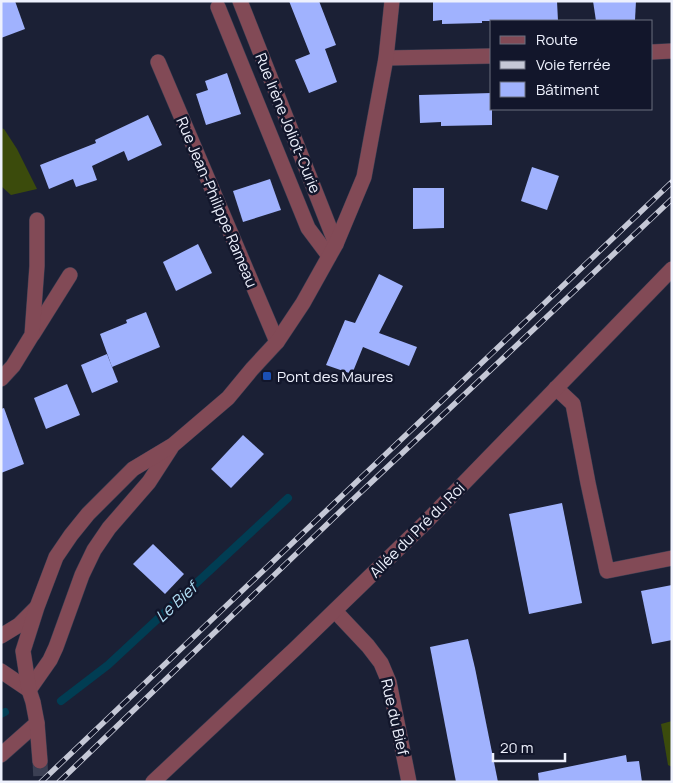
<svg xmlns="http://www.w3.org/2000/svg" width="673" height="783" font-family="Manrope,sans-serif">
<style>
.green{fill:#3b4b0c}
.lines{fill:none;stroke-linecap:round;stroke-linejoin:round}
.stream{stroke:#013d53;stroke-width:8}
.building{fill:#a0b2fe}
.minor-tunnel{stroke:#3b3f53;stroke-width:15;stroke-dasharray:15 8;stroke-linecap:butt}
.minor-casing{stroke:#393d51;stroke-width:16}
.minor{stroke:#824a56;stroke-width:15}
.rail-casing{stroke:#c5c8d6;stroke-width:5.5}
.rail{stroke:#12162b;stroke-width:4;stroke-dasharray:11;stroke-linecap:butt}
.transit-dot{fill:#1a4fb4;stroke:#12162b;stroke-width:2}
.labels{text-anchor:middle;dominant-baseline:central;stroke-width:5;stroke-linejoin:round;paint-order:stroke}
.street-label{font-size:15px;fill:#eef1fd;stroke:#12162b}
.poi-label{font-size:15px;fill:#eef1fd;stroke:#12162b;text-anchor:start}
.water-label{font-size:16px;font-style:italic;fill:#b1dff5;stroke:#12162b}
</style>
<rect width="100%" height="100%" fill="#1b2035"/>
<!-- green -->
<g class="green">
<polygon points="1,128 4,129 17,149 37,189 11,195 1,186"/>
<polygon points="672,721 672,767 668,765 661,724"/>
</g>
<g class="lines">
<!-- stream -->
<g class="stream">
<polyline points="61,701 108,665 288,498"/>
<polyline points="1,714 5,712"/>
</g>
</g>
<!-- building -->
<g class="building">
<polygon points="1,1 15,1 25,29 1,38"/>
<polygon points="289,1 319,1 336,45 325,49 337,82 309,93 295,60 310,54"/>
<polygon points="433,1 557,1 558,21 482,21 482,23 442,24 442,20 433,21"/>
<polygon points="593,1 636,1 635,20 596,21"/>
<polygon points="227,73 241,114 206,125 196,94 208,90 205,81"/>
<polygon points="492,93 492,125 441,126 441,122 420,123 419,95"/>
<polygon points="148,115 162,145 128,161 124,151 92,166 97,180 76,187 73,179 49,189 40,165 96,143 95,140"/>
<polygon points="532,167 559,176 547,210 521,201"/>
<polygon points="270,179 281,210 243,222 233,191"/>
<polygon points="413,188 444,188 444,228 413,229"/>
<polygon points="198,244 212,273 176,291 163,262"/>
<polygon points="379,274 403,286 379,333 417,347 409,366 363,347 352,374 326,365 345,320 355,323"/>
<polygon points="146,312 160,347 112,367 100,334 127,323 126,320"/>
<polygon points="107,354 118,382 92,393 81,365"/>
<polygon points="67,384 80,415 46,429 34,398"/>
<polygon points="4,408 24,464 1,473 1,409"/>
<polygon points="243,435 264,454 231,488 211,469"/>
<polygon points="562,503 582,603 529,614 509,514"/>
<polygon points="153,544 184,574 165,594 133,564"/>
<polygon points="672,585 672,640 652,644 641,591"/>
<polygon points="468,639 475,668 498,782 456,782 430,647"/>
<polygon points="626,755 627,762 639,761 642,782 539,782 538,773"/>
</g>
<g class="lines">
<!-- minor-tunnel -->
<polyline class="minor-tunnel" points="40,761 41,782"/>
<!-- minor casing -->
<g class="minor-casing">
<g id="minor">
<polyline points="240,1 336,244"/>
<polyline points="218,7 308,228 329,256"/>
<polyline points="652,52 672,51"/>
<polyline points="386,58 492,56"/>
<polyline points="158,62 277,342"/>
<polyline points="33,334 70,275"/>
<polyline points="1,379 13,366 32,335 37,266 37,220"/>
<polyline points="556,388 573,404 588,483 607,571 672,558"/>
<polyline points="335,611 368,646 381,663 389,682 409,782"/>
<polyline points="1,636 19,625 36,608"/>
<polyline points="1,671 29,690"/>
<polyline points="29,690 50,660 56,647 82,575 94,550 109,528 149,482 171,448"/>
<polyline points="1,755 37,723"/>
<polyline points="40,761 37,723 33,702 29,690 23,651 37,607 56,557 71,535 88,514 133,469 173,445 228,398 252,369 277,342 303,303 336,244 364,177 386,58 392,1"/>
<polyline points="153,782 296,648 426,522 672,269"/>
</g>
</g>
<!-- minor -->
<use href="#minor" class="minor"/>
<!-- rail casing -->
<g class="rail-casing">
<g id="rail">
<polyline points="41,782 672,182"/>
<polyline points="59,782 344,508 672,199"/>
</g>
</g>
<!-- rail -->
<use href="#rail" class="rail"/>
</g>
<!-- markers -->
<rect class="transit-dot" x="262" y="371" width="10" height="10" rx="2.5"/>
<g class="labels">
<!-- street labels -->
<g class="street-label">
<text transform="translate(288 123) rotate(68)">Rue Irène Joliot-Curie</text>
<text transform="translate(217 202) rotate(67)">Rue Jean-Philippe Rameau</text>
<text transform="translate(417 530) rotate(-45)">Allée du Pré du Roi</text>
<text transform="translate(395 717) rotate(77)">Rue du Bief</text>
</g>
<!-- poi labels -->
<g class="poi-label">
<text x="277" y="376">Pont des Maures</text>
</g>
<!-- water labels -->
<g class="water-label">
<text transform="translate(176 602) rotate(-43)">Le Bief</text>
</g>
</g>
<!-- border -->
<rect width="673" height="783" fill="none" stroke="#eef1fd" stroke-width="5"/>
<!-- legend -->
<rect x="490" y="20" width="162" height="90" fill="#12162b" stroke="#6a6e7f"/>
<rect x="500" y="36" width="25" height="8" fill="#824a56" stroke="#6a6e7f"/>
<text x="536" y="45" font-size="15" fill="#eef1fd">Route</text>
<rect x="500" y="61" width="25" height="8" fill="#c5c8d6" stroke="#6a6e7f"/>
<text x="536" y="70" font-size="15" fill="#eef1fd">Voie ferrée</text>
<rect x="500" y="82" width="25" height="15" fill="#a0b2fe" stroke="#6a6e7f"/>
<text x="536" y="95" font-size="15" fill="#eef1fd">Bâtiment</text>
<!-- scale -->
<path d="M493 753v8h72v-8" fill="none" stroke="#eef1fd" stroke-width="2.5"/>
<text x="500" y="753" font-size="15" fill="#eef1fd" stroke="#12162b" stroke-width="4" paint-order="stroke">20 m</text>
</svg>
